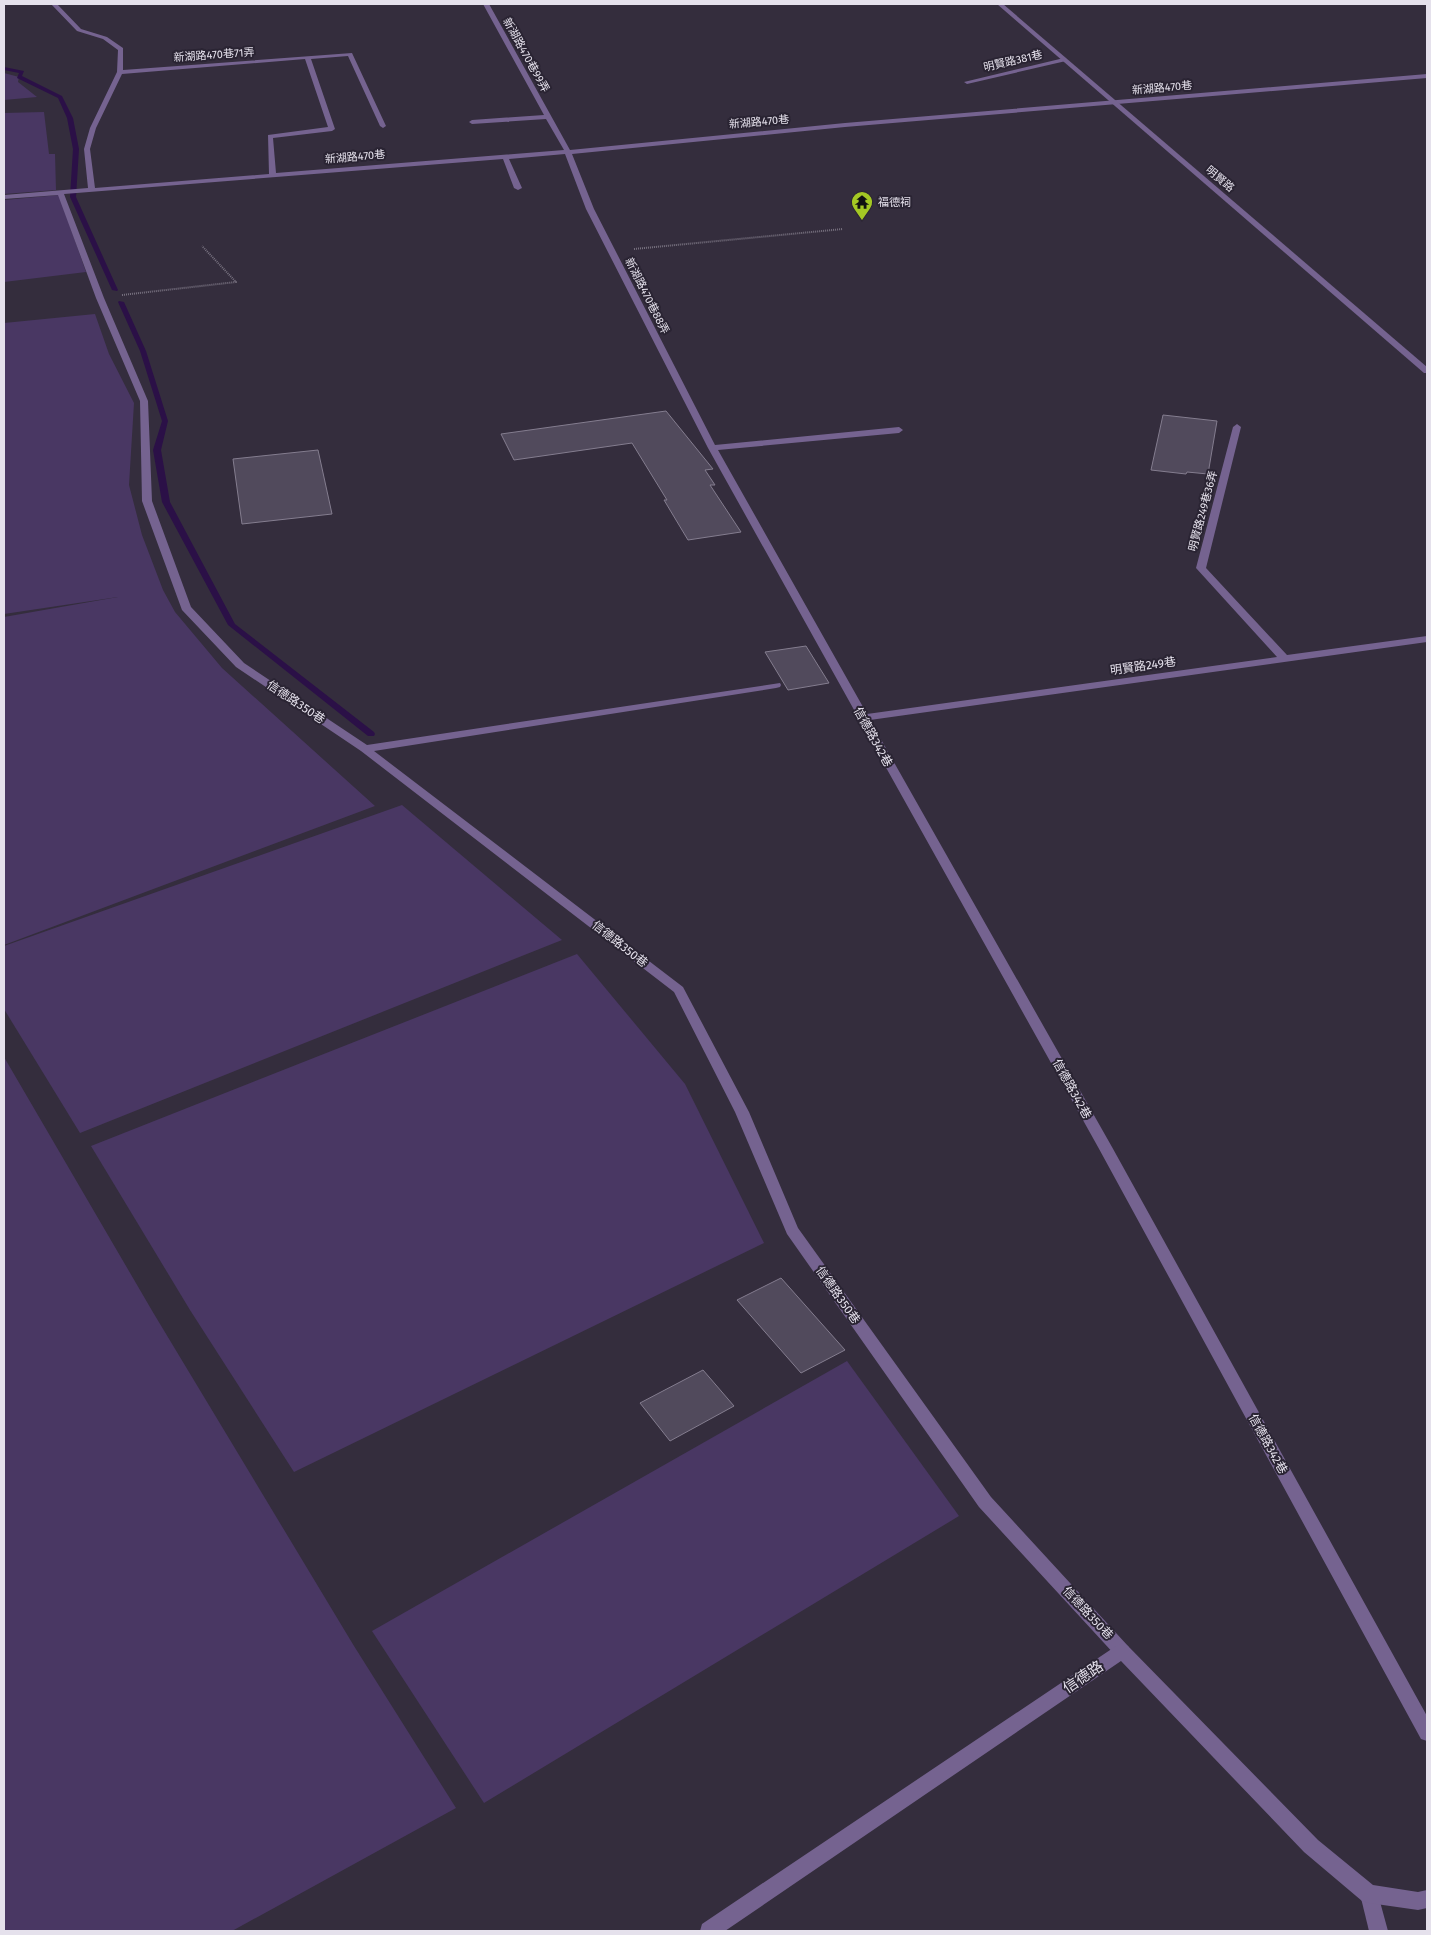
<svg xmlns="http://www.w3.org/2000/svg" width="1431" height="1935" font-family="'Fira Sans','Noto Sans TC',sans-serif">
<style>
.green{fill:#493763}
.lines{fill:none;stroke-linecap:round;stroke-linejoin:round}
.stream{fill:#2b1047;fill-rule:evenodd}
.building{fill:#514a5c;stroke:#847d8f}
.path{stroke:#787280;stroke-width:2;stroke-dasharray:1 1;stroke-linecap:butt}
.service{fill:#756390;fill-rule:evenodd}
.minor{fill:#756390;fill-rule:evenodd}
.labels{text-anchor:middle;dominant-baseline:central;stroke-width:4;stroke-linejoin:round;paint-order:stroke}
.far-street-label{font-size:11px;fill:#e5e1ec;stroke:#2a2433}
.far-poi-label{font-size:11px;fill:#e5e1ec;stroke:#2a2433;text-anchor:start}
.street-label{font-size:12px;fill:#e5e1ec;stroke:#2a2433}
.near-street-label{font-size:15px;fill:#e5e1ec;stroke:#2a2433}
</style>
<rect width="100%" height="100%" fill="#342d3d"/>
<!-- green -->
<g class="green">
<polygon points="4,73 19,77 18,82 37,97 4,100"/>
<polygon points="44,112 49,154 55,154 56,190 4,194 4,113"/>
<polygon points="59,195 86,272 4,282 4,200"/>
<polygon points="95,314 109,354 134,403 129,485 142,535 163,590 175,612 222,668 375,806 4,945 4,617 118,597 4,614 4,323"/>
<polygon points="402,805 562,940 80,1133 4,1009 4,946"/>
<polygon points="577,954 685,1084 764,1243 294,1472 190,1310 91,1146"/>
<polygon points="4,1057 154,1314 354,1646 456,1808 232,1931 4,1931"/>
<polygon points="847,1361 959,1516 484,1803 372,1631"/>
</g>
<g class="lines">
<!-- stream -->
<g class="stream">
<polygon points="4,67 24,71 22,76 62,96 73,118 79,149 76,197 118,290 117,291 112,290 70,197 73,149 67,118 58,98 17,78 19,73 4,70"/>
<polygon points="119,301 124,302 146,351 168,421 161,450 170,502 235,624 374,732 375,734 374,736 368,736 228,625 162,502 153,450 162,421 140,351 118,302"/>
</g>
</g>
<!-- building -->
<g class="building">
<polygon points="666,411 713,469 705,470 715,485 710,485 741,532 688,540 664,500 667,500 632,443 514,460 501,434"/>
<polygon points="1163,415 1217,421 1208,474 1187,472 1186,474 1151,470"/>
<polygon points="318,450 332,514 242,524 233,459"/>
<polygon points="806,646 829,683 788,690 765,652"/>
<polygon points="781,1278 845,1350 801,1373 737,1300"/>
<polygon points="703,1370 734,1406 670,1441 640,1403"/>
</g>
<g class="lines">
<!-- path -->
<g class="path">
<polyline points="634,249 843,229"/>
<polyline points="122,295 236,282 202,246"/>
</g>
<!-- service -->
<g class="service">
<path d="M51,4H57L81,29L107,37L123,48V70L352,53L386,126L383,128L380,126L348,56L311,59L335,129L332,131L273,138L276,173L564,150L546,119L472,124L469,122L472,120L544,115L483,4H489L570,150L845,123L1427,74V78L845,127L572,154L594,209L715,445L899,427L903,430L899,433L718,450L867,714L1277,657L1196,568L1233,427L1237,424L1241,427L1206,568L1287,655L1427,636V642L870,720L1112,1147L1427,1716V1741L1421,1739L1098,1147L860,721L857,718L858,717L708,448L586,209L565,154L509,159L522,188L518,190L514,188L503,159L64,194L104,298L148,401L152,501L191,607L244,663L367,745L780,683L781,685L780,687L776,688L374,751L683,987L749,1112L798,1228L991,1497L1128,1646L1131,1651L1128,1656L1122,1659L1116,1656L979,1507L787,1234L735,1112L674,992L361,751L236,667L182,610L142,501L140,401L96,298L58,195L4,199V195L88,188L84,149L90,128L117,72L118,50L103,39L77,31ZM305,59L328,127L268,135L269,174L95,188L90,149L96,128L122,74Z"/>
<polygon points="1064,58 1066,61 967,84 964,82"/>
<polygon points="1369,1885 1376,1887 1388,1931 1369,1931 1360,1894 1362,1887"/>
</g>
<!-- minor -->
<g class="minor">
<polygon points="997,4 1003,4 1427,367 1427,373 1424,373"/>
<polygon points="1122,1643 1128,1646 1318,1840 1373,1885 1418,1892 1427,1890 1427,1908 1418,1910 1369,1903 1362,1901 1304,1852 1121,1661 725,1931 700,1931 702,1924 1116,1646"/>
</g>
</g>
<!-- icons -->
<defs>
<g id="temple-pin" transform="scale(1.125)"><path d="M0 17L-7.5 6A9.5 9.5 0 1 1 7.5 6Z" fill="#a4c824" stroke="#2a2433"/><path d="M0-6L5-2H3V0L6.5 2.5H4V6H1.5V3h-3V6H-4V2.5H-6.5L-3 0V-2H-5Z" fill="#111"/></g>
</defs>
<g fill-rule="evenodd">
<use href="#temple-pin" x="862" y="202"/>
</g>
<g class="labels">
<!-- far-street labels -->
<g class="far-street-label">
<text transform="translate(214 55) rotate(-4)">新湖路470巷71弄</text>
<text transform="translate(526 55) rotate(61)">新湖路470巷99弄</text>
<text transform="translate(1013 61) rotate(-13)">明賢路381巷</text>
<text transform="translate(1162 88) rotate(-5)">新湖路470巷</text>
<text transform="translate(759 122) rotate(-5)">新湖路470巷</text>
<text transform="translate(355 157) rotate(-5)">新湖路470巷</text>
<text transform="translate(1220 179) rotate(40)">明賢路</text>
<text transform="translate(647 296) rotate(63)">新湖路470巷88弄</text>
<text transform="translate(1203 511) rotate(-75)">明賢路249巷36弄</text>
</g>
<!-- far-poi labels -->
<g class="far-poi-label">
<text x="878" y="202">福德祠</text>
</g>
<!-- street labels -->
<g class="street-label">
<text transform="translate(1143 666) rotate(-8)">明賢路249巷</text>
<text transform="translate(296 702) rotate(34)">信德路350巷</text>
<text transform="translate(873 737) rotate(61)">信德路342巷</text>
<text transform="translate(620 944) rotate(38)">信德路350巷</text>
<text transform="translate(1072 1089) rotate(61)">信德路342巷</text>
<text transform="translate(838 1295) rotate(55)">信德路350巷</text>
<text transform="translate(1268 1444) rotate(61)">信德路342巷</text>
<text transform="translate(1088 1613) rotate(47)">信德路350巷</text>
</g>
<!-- near-street labels -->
<g class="near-street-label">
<text transform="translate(1083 1677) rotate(-34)">信德路</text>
</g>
</g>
<!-- border -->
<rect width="1431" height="1935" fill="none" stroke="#e5e1ec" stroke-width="10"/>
</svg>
